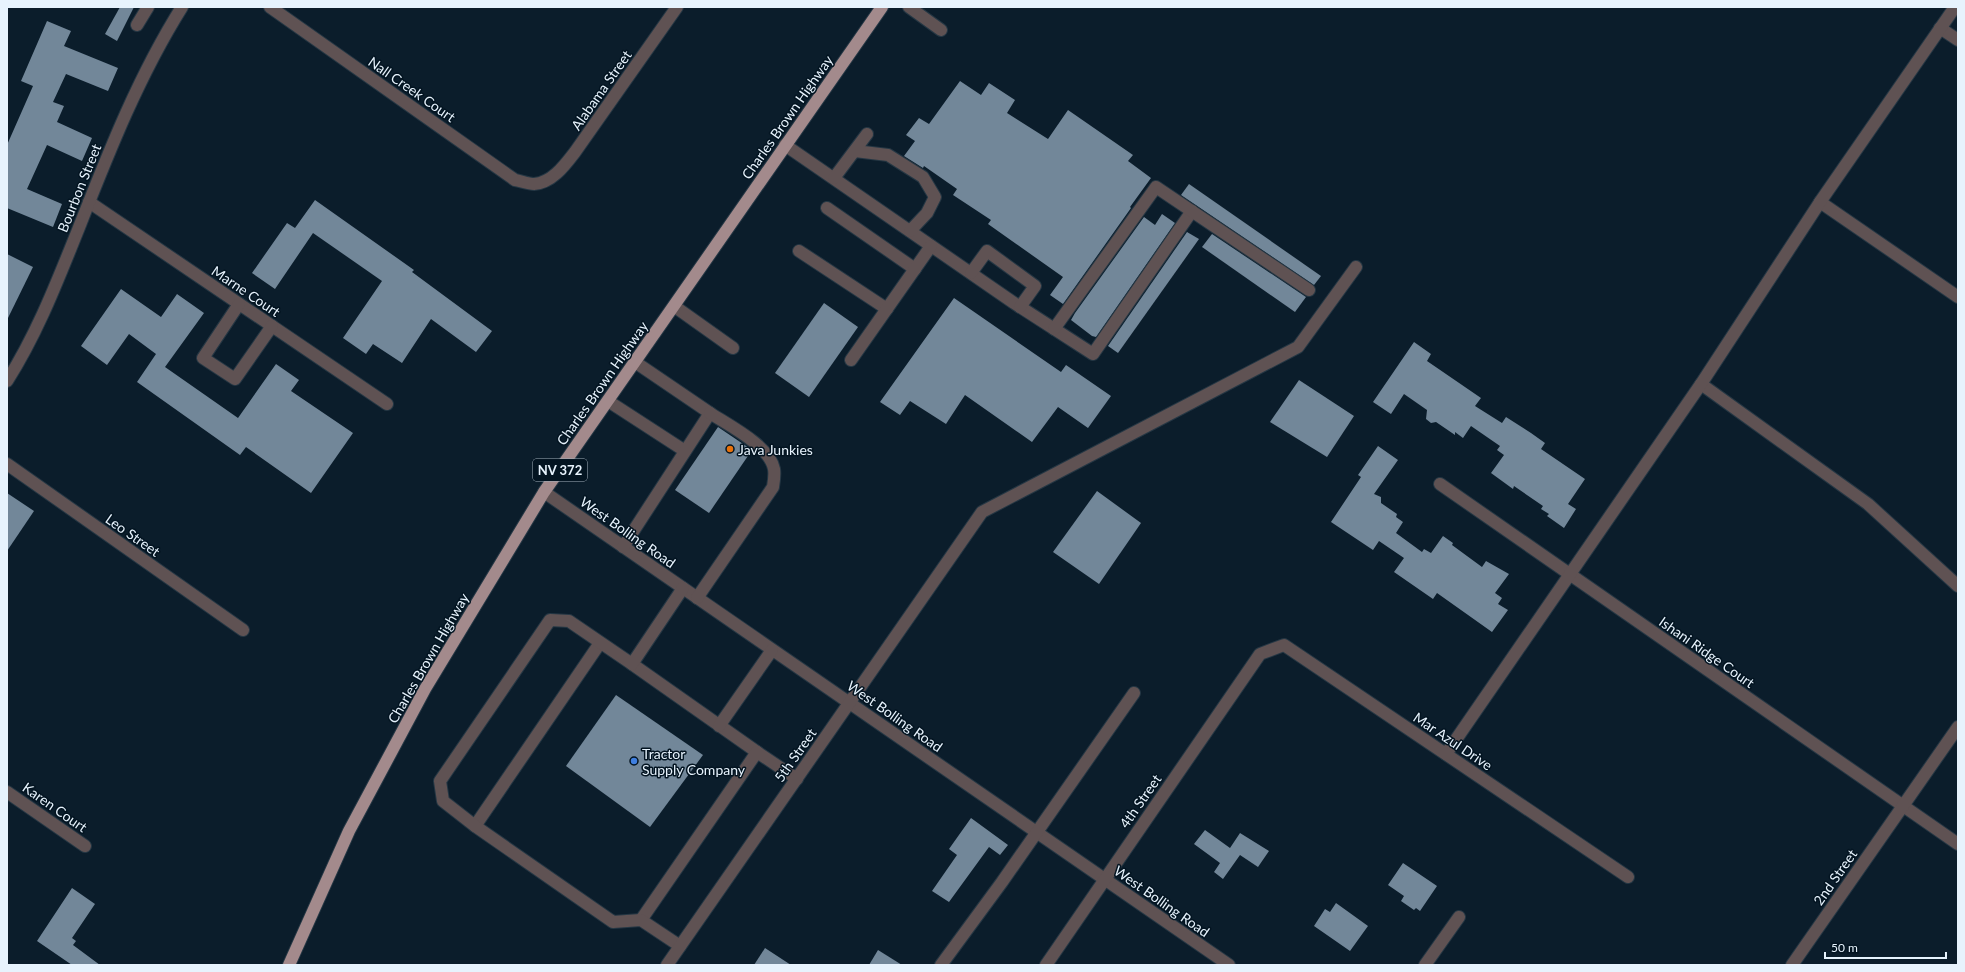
<svg xmlns="http://www.w3.org/2000/svg" width="1965" height="972" font-family="Lato,sans-serif">
<style>
.building{fill:#728799}
.lines{fill:none;stroke-linecap:round;stroke-linejoin:round}
.minor-casing{stroke:#253744;stroke-width:14}
.major-casing{stroke:#253744;stroke-width:14}
.minor{stroke:#5f5253;stroke-width:12}
.major{stroke:#a38a8c;stroke-width:12}
.food-dot{fill:#e8710a;stroke:#031421;stroke-width:1.5}
.shop-dot{fill:#3f7fe0;stroke:#031421;stroke-width:1.5}
.labels{text-anchor:middle;dominant-baseline:central;stroke-width:3;stroke-linejoin:round;paint-order:stroke}
.shield{fill:#031421;stroke:#a3b0bb;stroke-width:1}
.shield-label{font-size:13px;font-weight:bold;fill:#e7f3fd}
.street-label{font-size:14px;fill:#e7f3fd;stroke:#031421}
.poi-label{font-size:14px;fill:#e7f3fd;stroke:#031421;text-anchor:start}
</style>
<rect width="100%" height="100%" fill="#0b1d2b"/>
<!-- building -->
<g class="building">
<polygon points="120,7 134,7 117,41 105,34"/>
<polygon points="47,21 71,31 64,46 118,68 108,91 66,74 53,102 64,106 57,122 92,138 82,161 47,145 27,189 62,204 53,227 7,208 7,145 33,86 21,81"/>
<polygon points="960,81 981,95 989,83 1015,100 1007,113 1048,139 1068,110 1133,155 1128,161 1151,178 1130,207 1131,208 1063,304 1050,295 1063,277 988,224 991,220 953,195 957,189 924,166 923,168 904,156 915,141 906,135 919,118 929,124"/>
<polygon points="1189,184 1321,276 1314,285 1181,195"/>
<polygon points="315,200 414,270 412,272 492,331 476,352 431,319 402,363 373,344 366,354 343,338 382,281 313,233 275,289 252,273 287,223 295,228"/>
<polygon points="1162,214 1175,223 1096,337 1092,336 1071,320 1075,313 1144,217 1155,225"/>
<polygon points="1187,232 1199,239 1118,353 1108,346"/>
<polygon points="1212,234 1306,297 1295,312 1202,247"/>
<polygon points="7,254 33,267 7,320"/>
<polygon points="121,289 161,317 177,294 204,313 165,367 238,418 276,364 299,380 291,391 353,433 311,493 246,447 240,455 137,382 156,354 129,334 107,365 81,346"/>
<polygon points="954,298 1061,372 1066,365 1111,396 1088,428 1058,407 1032,442 965,395 946,424 910,401 900,415 880,402"/>
<polygon points="824,303 858,327 809,397 775,373"/>
<polygon points="1414,342 1431,354 1427,361 1481,398 1475,406 1502,423 1506,417 1531,433 1545,443 1541,449 1585,479 1568,504 1576,509 1564,528 1547,516 1549,514 1541,509 1543,506 1514,486 1513,489 1491,473 1504,455 1497,450 1500,446 1471,426 1463,438 1455,432 1455,435 1436,422 1431,423 1426,419 1427,410 1404,394 1391,414 1373,402"/>
<polygon points="1299,380 1354,416 1327,457 1270,422"/>
<polygon points="718,427 752,450 709,513 675,490"/>
<polygon points="1378,446 1398,460 1374,494 1381,497 1381,503 1397,514 1396,517 1403,522 1396,533 1422,552 1424,549 1431,553 1443,536 1453,543 1452,545 1482,567 1486,561 1509,574 1495,593 1502,598 1498,604 1508,610 1492,632 1437,593 1433,599 1394,572 1404,558 1379,541 1373,550 1331,522 1361,477 1358,475"/>
<polygon points="1097,491 1141,523 1099,584 1053,552"/>
<polygon points="7,493 34,511 7,551"/>
<polygon points="616,695 703,755 650,827 566,766"/>
<polygon points="971,818 1008,845 1000,855 989,847 949,902 932,891 957,855 949,849"/>
<polygon points="1205,830 1230,848 1240,833 1269,851 1258,867 1240,855 1223,879 1214,872 1220,863 1194,844"/>
<polygon points="1403,863 1437,886 1420,911 1416,908 1414,910 1401,901 1404,896 1388,885"/>
<polygon points="72,888 95,904 72,938 76,941 73,945 100,965 72,965 37,941"/>
<polygon points="1336,903 1368,926 1350,951 1314,926 1325,909 1330,912"/>
<polygon points="765,948 791,965 754,965"/>
<polygon points="878,950 902,965 869,965"/>
</g>
<g class="lines">
<!-- minor casing -->
<g class="minor-casing">
<g id="minor">
<path d="M270,7L515,180C521,181 528,184 534,184C552,183 565,165 575,152L677,7"/>
<polyline points="909,7 941,30"/>
<polyline points="137,25 148,7"/>
<polyline points="1940,28 1958,40"/>
<polyline points="785,145 1014,303 1093,354 1192,211"/>
<polyline points="855,151 888,155 923,177 935,197 927,213 910,231"/>
<polyline points="834,178 867,134"/>
<polyline points="89,202 387,404"/>
<polyline points="1820,202 1958,297"/>
<polyline points="827,208 915,269"/>
<polyline points="799,251 887,309"/>
<polyline points="971,273 987,251 1035,286 1020,307"/>
<polyline points="239,304 203,358 235,379 272,326"/>
<polyline points="674,306 733,348"/>
<polyline points="1054,329 1156,187 1309,290"/>
<polyline points="851,360 931,246"/>
<path d="M7,381C37,334 57,282 78,230C108,154 138,77 182,7"/>
<polyline points="1701,384 1868,504 1958,586"/>
<polyline points="608,401 685,451"/>
<polyline points="7,464 243,630"/>
<polyline points="1440,484 1958,844"/>
<polyline points="544,492 1229,965"/>
<polyline points="623,547 710,413 635,362"/>
<path d="M697,598L773,487C774,481 775,475 774,469C770,446 728,425 710,413"/>
<polyline points="632,664 757,752"/>
<polyline points="719,726 772,650"/>
<polyline points="1446,754 1701,384 1820,202 1955,7"/>
<polyline points="7,792 85,846"/>
<polyline points="475,826 600,643"/>
<polyline points="641,920 757,752 797,779"/>
<polyline points="680,946 641,920 613,922 475,826 443,801 440,781 550,620 569,621 632,664 683,588"/>
<polyline points="667,965 982,512 1298,347 1356,267"/>
<polyline points="941,965 1002,882 1134,693"/>
<polyline points="1046,965 1260,654 1284,645 1628,877"/>
<polyline points="1425,965 1459,917"/>
<polyline points="1792,965 1958,727"/>
</g>
</g>
<!-- major casing -->
<g class="major-casing">
<polyline id="major" points="289,965 349,831 425,689 544,492 882,7"/>
</g>
<!-- minor -->
<use href="#minor" class="minor"/>
<!-- major -->
<use href="#major" class="major"/>
</g>
<!-- markers -->
<circle class="food-dot" cx="730" cy="449" r="4"/>
<circle class="shop-dot" cx="634" cy="761" r="4"/>
<g class="labels">
<!-- shield labels -->
<rect class="shield" x="533" y="459" width="54" height="22" rx="3"/>
<g class="shield-label">
<text x="560" y="470">NV 372</text>
</g>
<!-- street labels -->
<g class="street-label">
<text transform="translate(412 89) rotate(35)">Nall Creek Court</text>
<text transform="translate(601 90) rotate(-55)">Alabama Street</text>
<text transform="translate(787 117) rotate(-55)">Charles Brown Highway</text>
<text transform="translate(79 188) rotate(-68)">Bourbon Street</text>
<text transform="translate(246 291) rotate(34)">Marne Court</text>
<text transform="translate(602 383) rotate(-55)">Charles Brown Highway</text>
<text transform="translate(628 532) rotate(35)">West Bolling Road</text>
<text transform="translate(133 535) rotate(35)">Leo Street</text>
<text transform="translate(1707 652) rotate(35)">Ishani Ridge Court</text>
<text transform="translate(428 658) rotate(-60)">Charles Brown Highway</text>
<text transform="translate(895 716) rotate(35)">West Bolling Road</text>
<text transform="translate(1453 741) rotate(34)">Mar Azul Drive</text>
<text transform="translate(795 755) rotate(-55)">5th Street</text>
<text transform="translate(1140 801) rotate(-55)">4th Street</text>
<text transform="translate(55 807) rotate(35)">Karen Court</text>
<text transform="translate(1835 877) rotate(-55)">2nd Street</text>
<text transform="translate(1162 901) rotate(35)">West Bolling Road</text>
</g>
<!-- poi labels -->
<g class="poi-label">
<text x="738" y="449">Java Junkies</text>
<text x="642" y="753">Tractor<tspan x="642" dy="16">Supply Company</tspan></text>
</g>
</g>
<!-- border -->
<rect width="1965" height="972" fill="none" stroke="#e7f3fd" stroke-width="16"/>
<!-- scale -->
<path d="M1825 952v6h121v-6" fill="none" stroke="#e7f3fd" stroke-width="2"/>
<text x="1831" y="952" font-size="12" fill="#e7f3fd" stroke="#031421" stroke-width="3" paint-order="stroke">50 m</text>
</svg>
